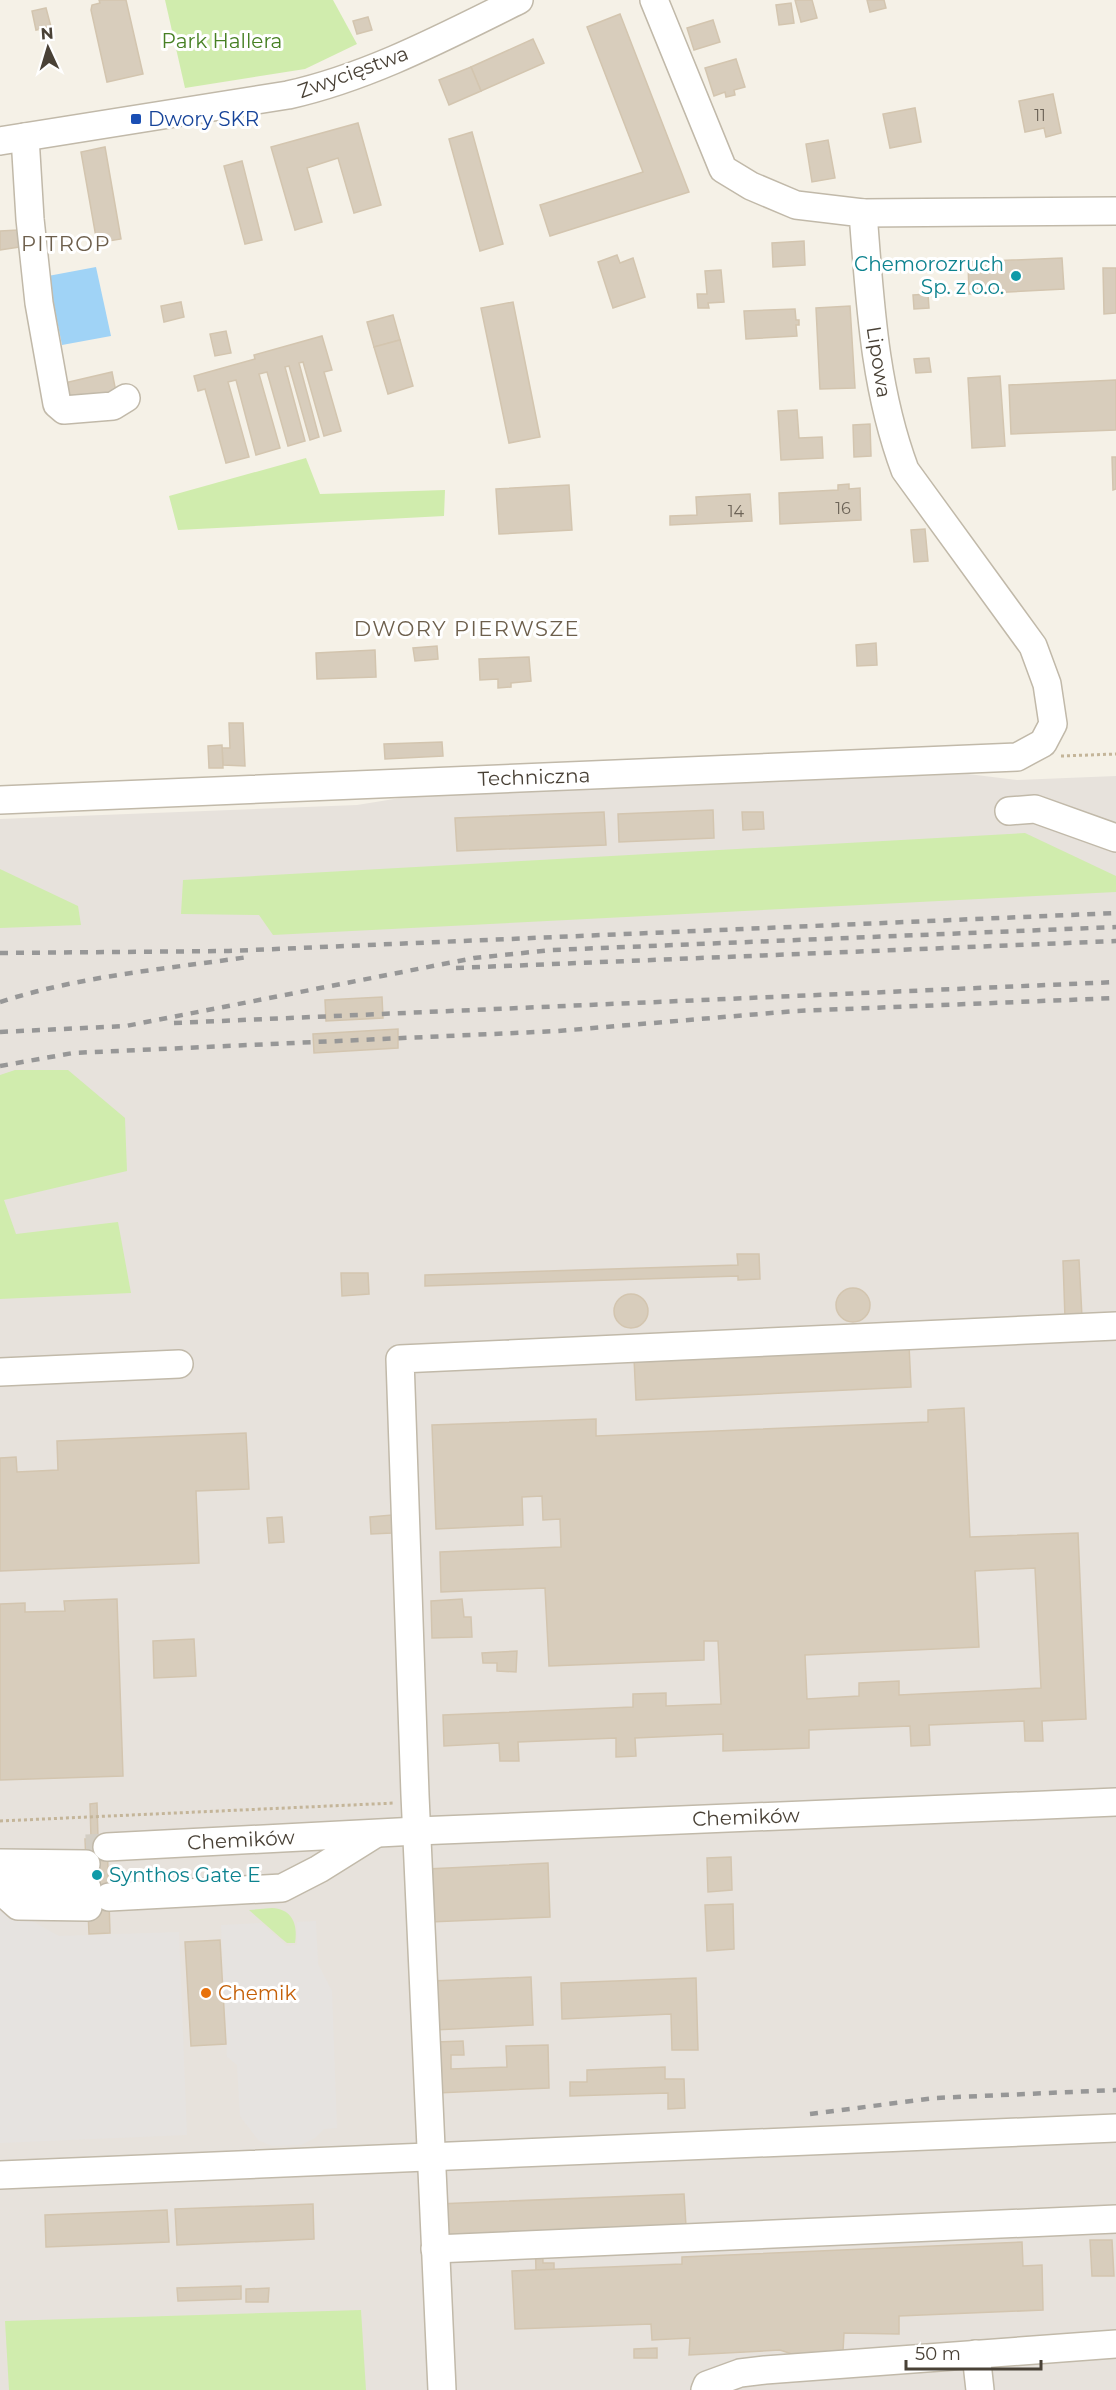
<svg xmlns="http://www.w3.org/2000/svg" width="1116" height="2390" font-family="Montserrat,sans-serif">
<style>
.industrial{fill:#e7e2dc}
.green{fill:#d0ecad}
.parking{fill:#e6e3e0}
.water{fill:#a0d3f6}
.building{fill:#d8cdbc;stroke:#d3c5af;stroke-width:1.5;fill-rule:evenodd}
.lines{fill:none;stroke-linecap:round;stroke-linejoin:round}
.minor-tunnel{stroke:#d3cec4;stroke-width:27;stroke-dasharray:27 14;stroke-linecap:butt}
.minor-casing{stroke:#c1b9a9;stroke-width:30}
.path{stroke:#c4b599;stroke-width:3;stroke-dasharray:3 3;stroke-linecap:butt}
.minor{stroke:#fff;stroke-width:27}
.rail{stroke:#979797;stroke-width:4.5;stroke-dasharray:8 8;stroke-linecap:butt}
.transit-dot{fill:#1a4fb4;stroke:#fff;stroke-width:2}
.culture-dot{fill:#0f9aa8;stroke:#fff;stroke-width:2}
.food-dot{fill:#e8710a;stroke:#fff;stroke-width:2}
.labels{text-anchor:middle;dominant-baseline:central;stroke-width:6;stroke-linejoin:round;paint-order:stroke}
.number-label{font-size:16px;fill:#6d6458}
.park-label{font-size:20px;fill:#478024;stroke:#fff}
.street-label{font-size:20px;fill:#494136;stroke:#fff}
.transit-label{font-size:20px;fill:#164399;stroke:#fff;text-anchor:start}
.culture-label{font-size:20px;fill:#0d838f;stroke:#fff;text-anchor:end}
.food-label{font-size:20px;fill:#c56008;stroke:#fff;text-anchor:start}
.neighbourhood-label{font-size:21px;letter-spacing:1.5px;fill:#6d5f4c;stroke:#fff}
</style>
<rect width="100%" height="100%" fill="#f5f1e7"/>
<!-- industrial -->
<polygon class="industrial" points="968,774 1017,780 1116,776 1116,2390 0,2390 0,819 357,805 425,794"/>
<!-- green -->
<g class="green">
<polygon points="165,0 333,0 357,44 305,69 185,88"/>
<polygon points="306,458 320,494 445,490 444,516 178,530 169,496"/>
<polygon points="1025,833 1116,876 1116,892 273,935 259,915 181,914 183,880"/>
<polygon points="0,869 78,906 81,925 0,928"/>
<polygon points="15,1070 68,1070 125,1118 127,1171 4,1200 16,1234 118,1222 131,1293 0,1299 0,1075"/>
<path d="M272,1908C292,1909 298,1924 295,1943H287L282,1939L249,1910Z"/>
<polygon points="361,2310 366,2390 9,2390 5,2321"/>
</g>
<!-- parking -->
<g class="parking">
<polygon points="0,1903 59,1936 179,1932 187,2135 0,2143"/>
<polygon points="316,1921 318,1964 332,1991 337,2128 324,2129 315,2138 301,2145 272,2146 258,2140 240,2116 237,2065 227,2057 221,1925 261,1923 287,1946 297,1945 297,1922"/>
</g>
<!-- water -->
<polygon class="water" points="96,267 111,336 62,345 48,276"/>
<!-- building -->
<g class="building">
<polygon points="99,0 126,0 143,74 107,82 91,10 92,5 100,3"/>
<polygon points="795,0 812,0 817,18 801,22"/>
<polygon points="867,0 884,0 886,8 870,12"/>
<polygon points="791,3 794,23 779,25 776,5"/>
<polygon points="46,8 51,27 36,30 32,11"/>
<polygon points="620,14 689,192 550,236 540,205 643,172 587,27"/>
<polygon points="368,17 372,30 357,34 353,21"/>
<polygon points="713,20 720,42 694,50 687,28"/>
<polygon points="533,39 544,63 481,91 471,67"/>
<polygon points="736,59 745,87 734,90 735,95 726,97 725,92 714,96 705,68"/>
<polygon points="471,67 481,91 449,105 439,80"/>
<polygon points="1053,94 1061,133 1046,137 1044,128 1025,132 1019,101"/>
<polygon points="915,108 921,142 890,148 883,114"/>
<polygon points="358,123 381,205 354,213 338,158 307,168 322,222 295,230 271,147"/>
<polygon points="472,132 503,244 480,251 449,139"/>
<polygon points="828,140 835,178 812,182 806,144"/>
<polygon points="105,147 121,239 97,243 81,152"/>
<polygon points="242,161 262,240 245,244 224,166"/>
<polygon points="18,230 19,247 0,250 0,231"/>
<polygon points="804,241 805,265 773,267 772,243"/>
<polygon points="617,255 620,263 633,258 645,297 613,308 598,262"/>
<polygon points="1062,258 1064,289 969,294 968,262"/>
<polygon points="1103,268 1116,268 1116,313 1104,314"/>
<polygon points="721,270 724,302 708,303 709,308 698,308 697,294 707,294 705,271"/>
<polygon points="928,294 929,308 914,309 913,295"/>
<polygon points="181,302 184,317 164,322 161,306"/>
<polygon points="513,302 540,437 509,443 481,308"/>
<polygon points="850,306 855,388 820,389 816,308"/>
<polygon points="795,309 796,320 799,320 799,325 796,325 797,336 746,339 744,311"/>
<polygon points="393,315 400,340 374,347 367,322"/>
<polygon points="226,331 231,353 215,356 210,334"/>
<polygon points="322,336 332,370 324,372 341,431 324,436 303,362 299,363 319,437 310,440 289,366 285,367 305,441 288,446 267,372 259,374 280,448 256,455 236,380 228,382 249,457 226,463 205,389 198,391 194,376 255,359 254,355"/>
<polygon points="400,340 413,386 388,394 374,347"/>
<polygon points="929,358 931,372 916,373 914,359"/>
<polygon points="112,372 116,392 64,404 60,384"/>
<polygon points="1000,376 1005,446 972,448 968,378"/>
<polygon points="1116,380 1116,430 1011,434 1009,385"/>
<polygon points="797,410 799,438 822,437 823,458 781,460 778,411"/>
<polygon points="870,424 871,456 854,457 853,425"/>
<polygon points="1112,457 1116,457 1116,489 1113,490"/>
<polygon points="849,484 849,489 860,488 861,520 780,524 779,493 838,490 838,485"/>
<polygon points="569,485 572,530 499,534 496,489"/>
<polygon points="750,494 752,521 670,525 670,516 697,515 696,497"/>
<polygon points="925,529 928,561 914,562 911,530"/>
<polygon points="876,643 877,665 857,666 856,645"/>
<polygon points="437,646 438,659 415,661 413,648"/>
<polygon points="375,650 376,677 317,679 316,653"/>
<polygon points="529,657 531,681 511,683 511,687 498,688 498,679 480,680 479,659"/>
<polygon points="229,723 243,723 245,766 223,765 222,748 230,748"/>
<polygon points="442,742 443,756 385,759 384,744"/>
<polygon points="222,745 223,768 209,768 208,746"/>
<polygon points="713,810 714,838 619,842 618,814"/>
<polygon points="604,812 606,845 457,851 455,818"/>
<polygon points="742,812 763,812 764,829 743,830"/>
<polygon points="382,997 383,1018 326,1021 325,1000"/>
<polygon points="398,1029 398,1048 314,1053 313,1034"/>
<polygon points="737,1254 759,1254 760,1279 738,1280 738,1276 425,1286 425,1275 738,1265"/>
<polygon points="1079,1260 1082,1317 1065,1318 1063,1261"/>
<polygon points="341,1273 368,1273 369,1294 342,1296"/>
<circle cx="853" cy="1305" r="17"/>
<circle cx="631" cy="1311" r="17"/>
<polygon points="909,1345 911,1387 636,1400 634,1358"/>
<path d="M964,1408L970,1537L1078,1533L1086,1719L1042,1721L1043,1741H1025L1024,1721L929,1725L930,1745L911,1746L910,1726L809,1730V1748L723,1751V1734L635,1738L636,1756L616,1757V1738L518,1742L519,1761H500L499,1743L444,1746L443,1715L633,1707V1694L666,1693V1706L721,1704L718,1641H704V1660L549,1666L545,1588L441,1592L440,1552L561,1547L560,1519L543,1520L542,1496L522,1497L523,1525L436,1529L432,1425L596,1419V1436L928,1422V1410ZM1035,1568L1041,1688L899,1695V1681L859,1683V1696L807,1699L805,1655L979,1647L975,1571Z"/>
<polygon points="246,1433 249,1489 196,1491 199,1563 0,1571 0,1458 16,1457 17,1472 58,1470 57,1441"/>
<polygon points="392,1515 392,1533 371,1534 370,1517"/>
<polygon points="282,1517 284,1542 269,1543 267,1518"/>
<polygon points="117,1599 123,1776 0,1780 0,1604 25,1603 25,1612 65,1611 64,1601"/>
<polygon points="462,1599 464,1617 471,1617 472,1637 432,1638 431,1601"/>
<polygon points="194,1639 196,1676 154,1678 153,1641"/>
<polygon points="517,1651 516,1672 497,1671 497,1663 483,1663 482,1653"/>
<polygon points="97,1803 98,1838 107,1838 110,1933 89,1934 85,1839 91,1839 90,1804"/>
<polygon points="731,1857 732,1890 708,1892 707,1858"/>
<polygon points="548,1863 550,1917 429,1922 427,1869"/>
<polygon points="733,1904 734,1949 707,1951 705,1905"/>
<polygon points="220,1940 226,2044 191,2046 185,1942"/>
<polygon points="531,1977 533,2025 434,2030 432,1981"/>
<polygon points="696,1978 698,2050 672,2050 671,2014 562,2019 561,1983"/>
<polygon points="463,2041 464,2055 451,2055 451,2069 507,2067 506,2046 548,2045 549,2088 437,2093 436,2042"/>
<polygon points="665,2067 665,2079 684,2079 685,2108 668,2109 668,2093 570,2096 570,2082 587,2082 587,2070"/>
<polygon points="684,2194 686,2226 438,2237 437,2204"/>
<polygon points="313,2204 314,2239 177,2245 175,2209"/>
<polygon points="167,2210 169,2242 46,2247 45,2215"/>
<polygon points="535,2234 542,2234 543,2263 554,2263 554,2271 536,2271"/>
<polygon points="1090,2240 1112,2240 1114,2276 1092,2276"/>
<polygon points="1022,2242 1023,2266 1042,2265 1043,2310 899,2316 899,2334 844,2333 843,2351 824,2358 795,2355 780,2350 689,2355 690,2338 652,2340 651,2324 515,2329 512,2271 682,2264 682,2257"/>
<polygon points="241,2286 241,2299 178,2301 177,2288"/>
<polygon points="269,2288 268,2302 246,2302 246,2289"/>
<polygon points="657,2348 657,2358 634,2358 634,2349"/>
</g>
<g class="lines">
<!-- minor-tunnel -->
<polyline class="minor-tunnel" points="86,1848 107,1847"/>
<!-- minor casing -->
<g class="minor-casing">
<g id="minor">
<polyline points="25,137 30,219 39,303 57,404 64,410 113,406 126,398"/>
<path d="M0,141L288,95C369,77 444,37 519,0"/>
<polyline points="863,213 1116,211"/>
<path d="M0,800L1017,757L1043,743L1053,724L1047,684L1033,646L905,470C874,387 870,301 863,213L796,205L751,186L723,169L654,0"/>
<polyline points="1009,811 1035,809 1116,838"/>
<polyline points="0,1372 179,1364"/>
<polyline points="107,1847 417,1831 1116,1802"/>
<polyline points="0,1863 86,1864"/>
<polyline points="0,1879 67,1888 87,1888"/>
<polyline points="0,1890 18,1906 88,1907"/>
<polyline points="109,1897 282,1888 319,1869 375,1834"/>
<polyline points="0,2175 1116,2128"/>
<polyline points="435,2249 1116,2219"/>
<polyline points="976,2354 980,2390"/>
<polyline points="442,2390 415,1795 400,1359 1116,1326"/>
<polyline points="705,2390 707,2385 740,2373 765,2370 1116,2344"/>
</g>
</g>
<!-- path -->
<g class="path">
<polyline points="1061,756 1116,754"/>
<polyline points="0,1821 395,1803"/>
</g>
<!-- minor -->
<use href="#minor" class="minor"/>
<!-- rail -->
<g class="rail">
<polyline points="0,953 229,951 1116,913"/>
<polyline points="456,968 1116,941"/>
<path d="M0,1002C80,976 165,969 248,957"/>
<polyline points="174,1023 1116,982"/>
<polyline points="0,1032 126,1026 474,958 552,950 1116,927"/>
<polyline points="0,1066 73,1053 558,1031 795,1011 1116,998"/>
<polyline points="810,2114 935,2098 1116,2090"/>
</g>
</g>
<!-- markers -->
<rect class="transit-dot" x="130" y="113" width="12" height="12" rx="3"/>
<g class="culture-dot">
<circle cx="1016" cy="276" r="6"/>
<circle cx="97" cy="1875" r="6"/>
</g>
<circle class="food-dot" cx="206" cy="1993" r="6"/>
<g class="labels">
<!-- number labels -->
<g class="number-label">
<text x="1040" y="115">11</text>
<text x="843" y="508">16</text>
<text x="736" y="511">14</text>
</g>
<!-- park labels -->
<g class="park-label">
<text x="222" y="41">Park Hallera</text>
</g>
<!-- street labels -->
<g class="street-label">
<text transform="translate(353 72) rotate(-20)">Zwycięstwa</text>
<text transform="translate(879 362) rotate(81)">Lipowa</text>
<text transform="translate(534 777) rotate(-2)">Techniczna</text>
<text transform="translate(746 1817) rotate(-2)">Chemików</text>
<text transform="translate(241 1840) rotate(-3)">Chemików</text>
</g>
<!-- transit labels -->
<g class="transit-label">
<text x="148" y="119">Dwory SKR</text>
</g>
<!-- culture labels -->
<g class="culture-label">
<text x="1004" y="264">Chemorozruch<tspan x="1004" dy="23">Sp. z o.o.</tspan></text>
<text x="109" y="1875" text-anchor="start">Synthos Gate E</text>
</g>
<!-- food labels -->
<g class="food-label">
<text x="218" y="1993">Chemik</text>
</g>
<!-- neighbourhood labels -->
<g class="neighbourhood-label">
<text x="66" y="243">PITROP</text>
<text x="467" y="628">DWORY PIERWSZE</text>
</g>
</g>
<!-- north arrow -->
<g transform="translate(48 48) rotate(356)" stroke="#ffffff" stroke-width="4.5" paint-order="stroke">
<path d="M0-4.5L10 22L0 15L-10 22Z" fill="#494136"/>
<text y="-9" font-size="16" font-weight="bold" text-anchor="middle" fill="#494136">N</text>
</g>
<!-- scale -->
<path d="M906 2360v9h135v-9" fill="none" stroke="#494136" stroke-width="3"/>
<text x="915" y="2360" font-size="18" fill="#494136" stroke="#ffffff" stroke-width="4.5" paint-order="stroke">50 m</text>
</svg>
